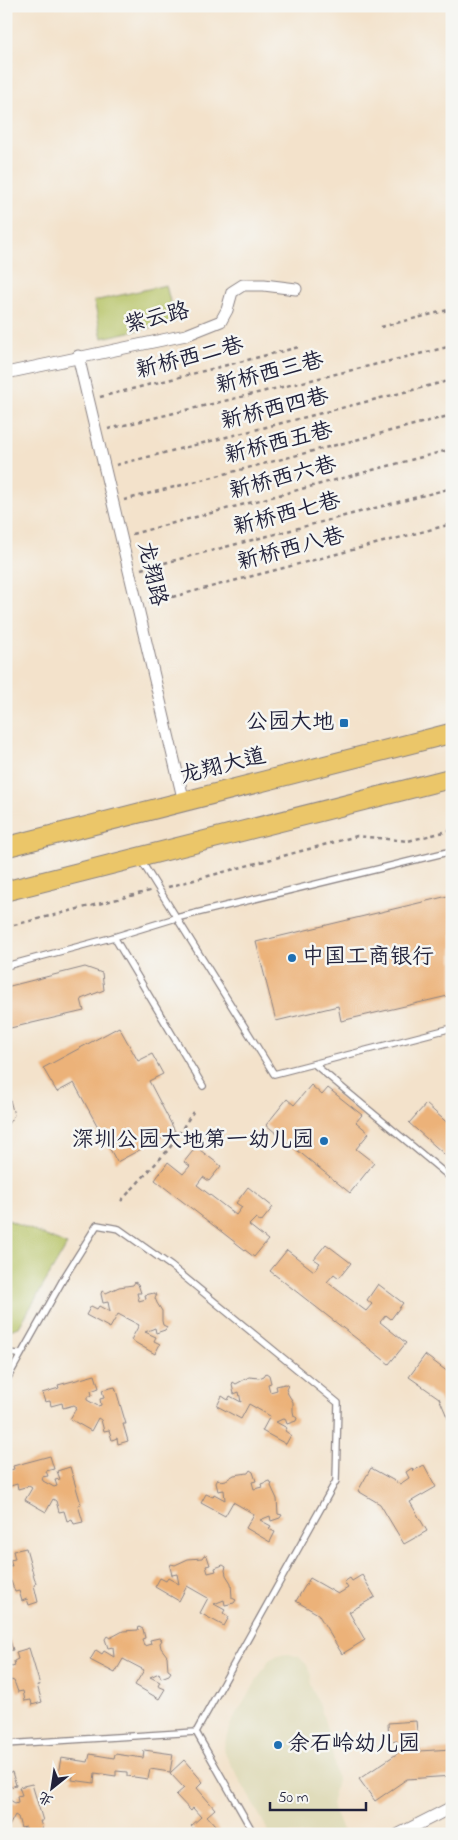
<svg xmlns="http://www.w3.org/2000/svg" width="458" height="1840" font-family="'Indie Flower','LXGW WenKai TC',sans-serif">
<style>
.built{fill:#e0dcbb}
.green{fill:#b5c264;stroke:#6c7250}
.building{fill:#ecb279}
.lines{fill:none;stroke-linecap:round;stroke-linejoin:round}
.lane-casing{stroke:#8a8283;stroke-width:8}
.street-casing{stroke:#8a8283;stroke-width:13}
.primary-casing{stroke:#8a8283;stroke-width:21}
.path{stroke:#8a8283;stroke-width:2.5;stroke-dasharray:4 4;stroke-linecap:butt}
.lane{stroke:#fff;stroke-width:5.5}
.street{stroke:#fff;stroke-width:11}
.primary{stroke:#ebc669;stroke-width:19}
.poi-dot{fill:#1f6fb2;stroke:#f6f6f2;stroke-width:2}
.labels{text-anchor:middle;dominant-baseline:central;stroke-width:5;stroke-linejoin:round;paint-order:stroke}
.street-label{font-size:22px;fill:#22223b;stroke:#f6f6f2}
.poi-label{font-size:22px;fill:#22223b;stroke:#f6f6f2;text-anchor:end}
</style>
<rect width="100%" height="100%" fill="#f6f6f2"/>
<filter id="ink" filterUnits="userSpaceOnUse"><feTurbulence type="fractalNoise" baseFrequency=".02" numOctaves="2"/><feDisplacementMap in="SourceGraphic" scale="10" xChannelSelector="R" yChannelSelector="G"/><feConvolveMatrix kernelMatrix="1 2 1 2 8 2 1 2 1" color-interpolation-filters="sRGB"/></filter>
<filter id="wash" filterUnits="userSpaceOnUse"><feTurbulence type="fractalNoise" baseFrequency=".0096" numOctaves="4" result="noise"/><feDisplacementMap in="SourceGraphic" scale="20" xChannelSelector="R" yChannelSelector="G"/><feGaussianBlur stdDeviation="1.12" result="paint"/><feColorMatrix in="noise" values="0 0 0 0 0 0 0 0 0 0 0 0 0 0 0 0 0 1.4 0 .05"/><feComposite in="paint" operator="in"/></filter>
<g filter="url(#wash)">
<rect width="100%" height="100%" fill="#f3e2cb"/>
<!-- built -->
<polygon class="built" points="289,1654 299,1657 307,1665 311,1675 310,1685 320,1705 330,1740 337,1780 331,1805 344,1834 270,1834 223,1750 230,1725 269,1660 278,1655"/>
<!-- green -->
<g class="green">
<polygon points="166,285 175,322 102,338 94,301"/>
<polygon points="6,1219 67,1245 19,1327 6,1331"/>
</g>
<g id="blocks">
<!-- building -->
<g class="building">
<polygon points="452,895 452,995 341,1021 338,1006 276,1021 256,942"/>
<polygon points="85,967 102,973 104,990 81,999 84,1011 6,1029 6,987"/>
<polygon points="119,1027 138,1061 152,1054 163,1074 149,1081 175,1131 117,1162 74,1083 57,1092 43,1068"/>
<polygon points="6,1085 14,1115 6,1127"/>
<polygon points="311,1085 322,1095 328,1088 362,1115 356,1122 369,1133 356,1149 374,1163 350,1193 266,1125 287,1099 294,1105"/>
<polygon points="426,1104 452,1127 452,1161 409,1123"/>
<polygon points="196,1147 221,1166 209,1181 203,1177 197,1185 236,1215 242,1207 236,1203 248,1187 273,1207 261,1222 256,1218 249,1225 268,1240 254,1257 155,1180 168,1162 183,1174 190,1166 184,1162"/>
<polygon points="326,1244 351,1263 339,1278 334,1274 327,1282 366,1311 372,1304 367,1300 378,1284 403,1303 391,1319 386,1315 380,1322 406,1343 389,1364 270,1271 287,1250 314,1271 320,1263 314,1259"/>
<polygon points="135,1282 138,1284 141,1293 137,1293 139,1301 146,1299 145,1295 154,1293 157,1295 155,1298 157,1303 162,1311 162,1321 163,1325 167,1327 165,1330 156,1333 155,1328 145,1332 156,1337 154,1341 160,1344 155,1354 131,1340 139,1325 118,1314 110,1328 86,1315 91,1306 97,1309 99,1306 110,1312 108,1302 103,1303 101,1294 102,1291 106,1293 119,1287 133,1285"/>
<polygon points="425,1355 452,1375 452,1428 439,1398 409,1377"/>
<polygon points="266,1373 269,1375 271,1383 268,1384 270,1392 277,1390 276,1386 285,1384 288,1386 286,1389 288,1394 293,1402 293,1411 294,1416 297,1418 296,1421 287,1424 285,1418 276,1422 287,1428 285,1431 291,1435 286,1444 262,1431 270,1416 249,1404 241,1419 217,1406 222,1396 228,1400 230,1396 241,1402 239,1392 234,1394 232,1385 233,1382 236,1384 249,1377 259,1378 264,1376"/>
<polygon points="95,1375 99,1388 91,1391 92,1395 87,1397 87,1400 98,1406 101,1405 100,1399 104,1398 102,1390 115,1387 126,1424 123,1424 128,1441 118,1444 117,1438 112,1440 109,1430 104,1431 101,1420 98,1418 91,1431 70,1419 77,1407 74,1405 63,1408 62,1403 51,1406 50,1401 45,1402 42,1393 59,1388 58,1385"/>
<polygon points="50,1456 54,1469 46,1471 48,1476 42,1477 43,1481 54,1487 57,1486 55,1480 60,1479 57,1471 70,1467 81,1504 78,1505 83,1522 74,1524 72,1519 67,1521 64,1511 59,1512 56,1501 53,1499 46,1512 25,1500 32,1488 29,1486 18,1489 17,1484 7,1487 6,1471 14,1469 13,1466"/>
<polygon points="424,1465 436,1487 410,1502 427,1531 404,1544 380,1504 358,1491 371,1468 400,1484 409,1478 406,1472 412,1468 413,1471"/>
<polygon points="250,1470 253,1472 256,1481 252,1482 254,1489 262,1487 261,1484 269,1481 272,1483 271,1486 277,1499 278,1514 282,1515 280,1518 271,1521 270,1516 260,1520 271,1526 269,1529 275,1532 270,1542 246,1528 254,1514 233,1502 225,1516 201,1503 206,1494 213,1497 214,1494 225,1500 224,1490 218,1491 216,1483 218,1479 221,1481 226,1480 234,1475 248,1473"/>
<polygon points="26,1548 36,1584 34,1585 38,1602 29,1605 27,1599 22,1601 19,1591 15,1592 11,1581 8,1579 6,1583 6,1565 12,1566 10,1560 15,1559 13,1551"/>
<polygon points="204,1555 207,1556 210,1565 206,1566 208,1573 216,1571 215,1568 223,1565 226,1567 225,1570 226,1575 231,1583 232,1598 236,1600 234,1603 225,1605 224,1600 214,1604 225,1610 223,1613 229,1617 224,1626 200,1613 208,1598 187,1586 179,1601 155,1587 160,1578 166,1581 168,1578 179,1584 177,1574 172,1575 170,1567 171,1564 175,1565 188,1559 202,1558"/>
<polygon points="362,1575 375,1597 349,1612 365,1640 342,1654 318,1614 296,1601 310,1578 338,1594 348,1588 344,1582 350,1578 352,1581"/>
<polygon points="139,1627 143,1629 145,1638 142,1639 144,1646 151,1644 150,1640 159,1638 162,1640 160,1643 161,1648 167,1656 168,1670 171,1672 169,1675 161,1678 159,1673 150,1677 160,1682 158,1686 165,1689 159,1699 135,1685 144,1670 123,1659 115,1673 90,1660 96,1650 102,1654 104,1651 114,1657 113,1647 108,1648 105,1639 107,1636 110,1638 123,1631 138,1630"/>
<polygon points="6,1637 9,1637 13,1650 6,1651"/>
<polygon points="29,1648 40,1685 37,1685 42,1702 32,1705 31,1700 25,1701 23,1691 18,1692 14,1681 11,1680 6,1689 6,1664 12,1667 15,1666 14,1661 18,1659 16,1652"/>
<polygon points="416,1721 419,1751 452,1749 452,1776 407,1779 375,1801 359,1779 398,1753 397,1741 389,1742 388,1723"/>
<polygon points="144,1750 173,1754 170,1772 150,1769 148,1779 127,1776 127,1772 116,1771 116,1776 95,1773 94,1783 72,1780 73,1776 58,1774 61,1758 88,1762 90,1754 114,1758 115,1754 143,1758"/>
<polygon points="184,1760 203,1782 197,1788 215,1809 207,1816 223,1834 198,1834 191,1826 201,1817 193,1808 191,1811 176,1795 184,1788 170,1773"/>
<polygon points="12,1772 16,1785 8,1788 9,1792 6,1793 6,1774"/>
<polygon points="32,1784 43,1821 40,1821 44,1834 28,1834 26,1827 21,1828 18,1817 15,1815 8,1828 6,1827 6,1798 15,1803 18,1802 17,1796 22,1795 19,1787"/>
</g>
</g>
</g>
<g filter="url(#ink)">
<use href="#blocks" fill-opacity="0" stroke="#8a8283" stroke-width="1"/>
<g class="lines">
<!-- lane casing -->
<g class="lane-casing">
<g id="lane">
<polyline points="140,859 274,1074 452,1028"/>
<polyline points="114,937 203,1086"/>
<polyline points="6,966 114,937 176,918 452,851"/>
<polyline points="314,1064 452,1179"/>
<polyline points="6,1353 20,1354"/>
<polyline points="6,1381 65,1276 97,1225 119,1229 171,1266 338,1403 336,1481 196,1732 6,1744"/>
<polyline points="196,1732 254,1834"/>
</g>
</g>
<!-- street casing -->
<g class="street-casing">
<g id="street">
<polyline points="78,356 184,802"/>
<polyline points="6,373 186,335 221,321 227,310 232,292 243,285 264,285 296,289"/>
<polyline points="399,1834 452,1807"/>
</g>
</g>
<!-- primary casing -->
<g class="primary-casing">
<g id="primary">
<polyline points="6,847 452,733"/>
<polyline points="6,891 452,778"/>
</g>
</g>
<!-- path -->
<g class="path">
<polyline points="381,327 452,309"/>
<polyline points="100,397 299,347"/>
<polyline points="108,429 452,346"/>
<polyline points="116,465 452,380"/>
<polyline points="124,500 452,415"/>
<polyline points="132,534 452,449"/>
<polyline points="141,569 452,488"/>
<polyline points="149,603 452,524"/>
<polyline points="168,887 357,836 408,841 452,830"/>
<polyline points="6,927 150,891"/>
<polyline points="121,1201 169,1149 193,1112"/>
</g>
<!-- lane -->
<use href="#lane" class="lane"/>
<!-- street -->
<use href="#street" class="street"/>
<!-- primary -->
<use href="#primary" class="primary"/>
</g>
</g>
<!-- markers -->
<g class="poi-dot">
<rect x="339" y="718" width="10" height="10" rx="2.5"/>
<circle cx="292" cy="958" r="5"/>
<circle cx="324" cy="1141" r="5"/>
<circle cx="278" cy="1745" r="5"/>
</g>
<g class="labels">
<!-- street labels -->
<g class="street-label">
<text transform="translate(157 319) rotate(-14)">紫云路</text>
<text transform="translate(190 359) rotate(-14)">新桥西二巷</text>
<text transform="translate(270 374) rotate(-14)">新桥西三巷</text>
<text transform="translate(275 410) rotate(-14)">新桥西四巷</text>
<text transform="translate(279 444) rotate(-14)">新桥西五巷</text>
<text transform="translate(283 479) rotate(-15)">新桥西六巷</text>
<text transform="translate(287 515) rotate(-15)">新桥西七巷</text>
<text transform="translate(291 550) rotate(-15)">新桥西八巷</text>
<text transform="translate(151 574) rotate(77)">龙翔路</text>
<text transform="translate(223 767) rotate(-14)">龙翔大道</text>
</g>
<!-- poi labels -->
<g class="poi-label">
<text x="334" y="723">公园大地</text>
<text x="302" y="958" text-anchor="start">中国工商银行</text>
<text x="314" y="1141">深圳公园大地第一幼儿园</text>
<text x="288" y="1745" text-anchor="start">余石岭幼儿园</text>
</g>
</g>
<!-- margin -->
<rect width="458" height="1840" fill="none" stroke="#f6f6f2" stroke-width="25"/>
<!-- north arrow -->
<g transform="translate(52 1788) rotate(210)" stroke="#f6f6f2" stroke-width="4" paint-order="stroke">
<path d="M0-4L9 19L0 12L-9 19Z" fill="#22223b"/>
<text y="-8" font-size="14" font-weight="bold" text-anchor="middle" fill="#22223b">北</text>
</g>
<!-- scale -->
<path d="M270 1802v8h96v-8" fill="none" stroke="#22223b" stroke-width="2.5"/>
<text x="278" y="1802" font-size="15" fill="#22223b" stroke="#f6f6f2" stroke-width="4" paint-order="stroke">50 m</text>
</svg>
